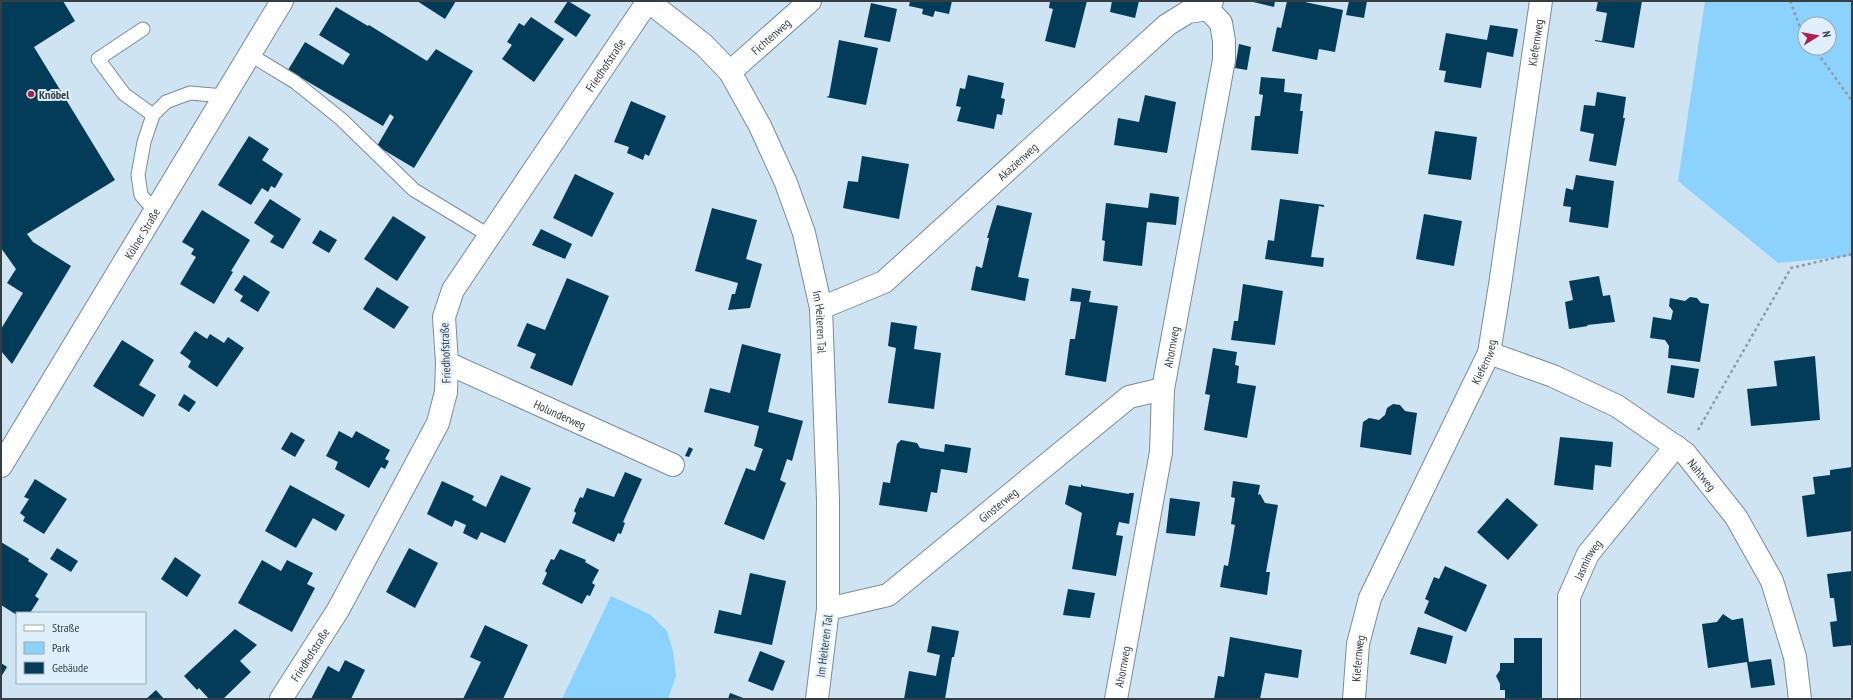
<svg xmlns="http://www.w3.org/2000/svg" width="1853" height="700" font-family="'PT Sans Narrow',sans-serif">
<style>
.green{fill:#8bd2ff;fill-rule:evenodd}
.building{fill:#033c58}
.lines{fill:none;stroke-linecap:round;stroke-linejoin:round}
.service-casing{stroke:#788c99;stroke-width:15}
.minor-casing{stroke:#788c99;stroke-width:24}
.secondary-casing{stroke:#788c99;stroke-width:24}
.path{stroke:#8d9da7;stroke-width:2.5;stroke-dasharray:3 3;stroke-linecap:butt}
.service{stroke:#fff;stroke-width:13}
.minor{stroke:#fff;stroke-width:22}
.secondary{stroke:#fff;stroke-width:22}
.poi-dot{fill:#b01e49;stroke:#dff0fc;stroke-width:1.5}
.labels{text-anchor:middle;dominant-baseline:central;stroke-width:4;stroke-linejoin:round;paint-order:stroke}
.street-label{font-size:12px;fill:#353e43;stroke:#dff0fc}
.poi-label{font-size:12px;font-weight:bold;fill:#353e43;stroke:#dff0fc;text-anchor:start}
</style>
<rect width="100%" height="100%" fill="#cee4f2"/>
<!-- green -->
<g class="green">
<path d="M1705,1H1852V256L1778,263L1678,181ZM1805,24H1829V48H1805Z"/>
<polygon points="611,596 651,615 667,631 673,651 676,676 668,699 562,699"/>
</g>
<!-- building -->
<g class="building">
<polygon points="1,1 63,1 75,21 34,47 115,180 27,234 33,242 71,266 12,364 1,351 1,329 23,293 7,283 16,269 1,248"/>
<polygon points="417,1 456,1 445,19"/>
<polygon points="568,1 591,15 576,37 554,22"/>
<polygon points="910,1 952,1 949,14 935,11 933,17 922,14 923,9 909,6"/>
<polygon points="1050,1 1087,1 1075,48 1045,41 1053,9 1049,8"/>
<polygon points="1112,1 1139,1 1135,18 1110,12"/>
<polygon points="1249,1 1275,1 1274,7"/>
<polygon points="1287,1 1300,1 1343,10 1335,52 1319,49 1317,60 1272,51 1277,27 1281,28"/>
<polygon points="1349,1 1367,1 1364,18 1346,15"/>
<polygon points="1598,1 1642,1 1634,48 1595,41 1595,40 1602,41 1607,13 1596,11"/>
<polygon points="871,3 897,9 890,42 864,37"/>
<polygon points="336,7 368,26 369,25 427,61 436,49 473,71 414,168 377,146 394,117 390,114 383,126 288,70 305,42 343,65 350,54 319,35"/>
<polygon points="531,17 564,39 534,82 502,59 512,45 507,42 519,23 524,26"/>
<polygon points="1490,25 1518,29 1513,57 1487,52 1481,88 1444,82 1446,71 1439,70 1446,33 1487,40"/>
<polygon points="839,40 878,48 866,105 826,97 829,96"/>
<polygon points="1239,44 1251,47 1247,70 1235,68"/>
<polygon points="968,75 1004,83 1001,98 1005,99 1002,115 997,114 994,129 957,121 961,107 956,106 960,88 965,89"/>
<polygon points="1261,77 1285,79 1284,92 1302,94 1300,111 1303,111 1298,154 1251,150 1255,116 1260,116 1263,95 1259,94"/>
<polygon points="1597,92 1626,97 1623,118 1625,118 1616,166 1589,161 1594,134 1580,131 1584,105 1595,106"/>
<polygon points="1145,95 1176,102 1167,153 1114,145 1118,118 1139,122"/>
<polygon points="631,101 666,116 649,156 645,154 643,160 627,153 629,147 614,142"/>
<polygon points="1435,131 1477,137 1471,180 1428,174"/>
<polygon points="249,136 269,149 262,160 283,174 275,188 271,186 268,192 262,188 251,205 218,185"/>
<polygon points="862,156 909,164 899,219 843,208 848,181 858,182"/>
<polygon points="575,174 614,193 592,237 553,218"/>
<polygon points="1576,175 1614,181 1608,228 1569,222 1571,207 1563,206 1566,188 1573,190"/>
<polygon points="1150,193 1179,197 1176,225 1147,222 1142,266 1103,261 1105,241 1102,240 1106,203 1148,208"/>
<polygon points="270,199 301,219 283,249 270,242 274,236 254,223"/>
<polygon points="1280,199 1324,205 1324,207 1319,206 1311,257 1324,258 1323,267 1265,259 1268,240 1274,241"/>
<polygon points="997,205 1032,213 1018,277 1029,279 1025,301 971,290 976,266 982,268 989,238 987,238"/>
<polygon points="712,208 757,220 746,259 762,264 750,308 728,310 732,294 735,294 738,283 695,271"/>
<polygon points="202,210 250,240 231,271 233,272 214,304 180,284 196,257 191,254 194,249 182,242"/>
<polygon points="1424,214 1462,221 1454,266 1416,259"/>
<polygon points="393,216 426,237 397,281 364,259"/>
<polygon points="541,229 572,244 565,259 532,245"/>
<polygon points="320,230 337,240 329,253 312,243"/>
<polygon points="244,275 270,292 258,312 240,301 243,296 234,290"/>
<polygon points="1599,276 1603,296 1610,295 1615,322 1587,325 1588,326 1569,329 1565,302 1573,300 1569,281"/>
<polygon points="567,278 609,296 572,386 530,368 536,354 517,346 527,323 545,330"/>
<polygon points="1243,284 1283,291 1275,345 1231,340 1234,321 1238,321"/>
<polygon points="377,287 409,307 394,329 363,309"/>
<polygon points="1072,288 1091,291 1089,302 1118,306 1106,382 1065,375 1070,339 1075,339 1081,302 1070,301"/>
<polygon points="1690,297 1697,298 1701,303 1709,304 1700,362 1668,358 1669,346 1665,340 1650,338 1653,317 1671,320 1673,311 1669,306 1670,298 1685,301"/>
<polygon points="891,322 917,326 914,349 941,353 934,409 888,403 896,348 888,346"/>
<polygon points="195,331 207,339 210,334 224,343 228,337 244,348 217,387 188,367 191,361 180,353"/>
<polygon points="122,340 154,360 139,385 156,395 143,417 93,386"/>
<polygon points="742,344 781,354 768,412 803,421 792,461 787,459 780,480 786,483 764,540 724,524 746,468 755,471 763,449 754,446 759,426 704,412 710,388 730,393"/>
<polygon points="1213,348 1237,352 1235,365 1239,366 1237,383 1256,386 1247,438 1204,430 1210,395 1205,394"/>
<polygon points="1815,356 1820,420 1751,426 1747,389 1777,386 1774,361"/>
<polygon points="1671,365 1699,369 1694,398 1667,393"/>
<polygon points="184,394 196,402 189,412 178,405"/>
<polygon points="1393,404 1400,405 1405,411 1417,413 1411,455 1360,447 1363,422 1369,418 1379,420 1385,415 1387,408"/>
<polygon points="339,431 352,438 356,431 390,450 385,459 389,461 385,469 381,467 369,488 335,469 338,462 326,456"/>
<polygon points="291,432 305,440 295,457 281,449"/>
<polygon points="1560,437 1613,442 1611,467 1595,465 1593,490 1554,485"/>
<polygon points="901,440 917,443 920,448 944,452 945,444 971,448 967,473 941,469 937,493 931,492 927,512 879,505 883,482 890,483 897,444"/>
<polygon points="689,447 693,449 689,457 685,456"/>
<polygon points="1852,467 1852,531 1807,537 1802,496 1815,494 1813,477 1830,475 1830,470"/>
<polygon points="625,472 642,479 623,522 625,523 621,534 618,533 614,542 572,523 576,513 574,511 580,497 583,498 587,488 614,497"/>
<polygon points="501,475 531,488 505,543 481,532 477,540 463,533 466,525 455,520 452,527 427,514 442,481 474,496 472,500 486,507"/>
<polygon points="35,479 67,499 44,534 23,521 25,517 20,513 29,499 24,497"/>
<polygon points="1233,481 1260,485 1258,495 1260,494 1265,503 1278,505 1266,572 1270,572 1267,595 1220,587 1224,565 1228,566 1235,525 1231,524 1235,498 1231,497"/>
<polygon points="1081,484 1083,486 1129,494 1129,493 1134,493 1129,524 1119,522 1116,535 1123,536 1116,576 1072,569 1082,513 1065,504 1069,485 1081,487"/>
<polygon points="290,485 345,515 336,531 313,518 296,548 265,531"/>
<polygon points="1170,498 1200,502 1195,536 1166,533"/>
<polygon points="1507,498 1538,525 1508,560 1477,532"/>
<polygon points="1,542 29,559 28,561 48,574 35,596 39,599 30,613 17,613 17,615 1,605"/>
<polygon points="57,548 78,561 71,572 50,559"/>
<polygon points="409,548 438,563 415,608 386,592"/>
<polygon points="560,549 586,560 585,562 599,570 592,583 595,585 590,596 587,595 582,604 542,584 547,573 545,571 551,559 554,560"/>
<polygon points="175,557 201,575 187,597 161,579"/>
<polygon points="262,560 281,571 287,560 313,573 307,584 315,588 292,632 238,603"/>
<polygon points="1445,566 1487,585 1466,632 1424,613 1429,601 1425,599 1434,577 1439,579"/>
<polygon points="1852,571 1852,645 1833,647 1830,622 1837,621 1834,598 1830,598 1827,574"/>
<polygon points="750,573 786,581 772,645 714,633 719,610 741,615"/>
<polygon points="1068,589 1095,593 1090,618 1063,615"/>
<polygon points="1723,614 1732,620 1743,618 1749,662 1771,659 1775,685 1751,688 1747,662 1708,668 1702,624 1717,622"/>
<polygon points="485,625 528,645 503,699 463,699 481,662 470,657"/>
<polygon points="932,626 959,631 954,657 952,657 945,699 904,699 909,671 936,676 940,655 927,652"/>
<polygon points="1418,627 1453,636 1446,664 1410,654"/>
<polygon points="235,629 257,645 240,661 251,672 223,699 209,699 199,688 197,690 184,676"/>
<polygon points="1230,637 1302,650 1298,678 1265,673 1260,699 1214,699 1218,676 1224,677"/>
<polygon points="1514,638 1542,638 1542,699 1505,699 1505,690 1500,690 1500,684 1496,676 1500,670 1500,663 1514,663"/>
<polygon points="760,651 785,661 773,691 748,681"/>
<polygon points="345,660 365,670 351,699 311,699 328,666 339,672"/>
<polygon points="1,663 7,667 1,677"/>
<polygon points="156,690 164,699 146,699"/>
<polygon points="730,693 746,699 728,699"/>
</g>
<g class="lines">
<!-- service casing -->
<g class="service-casing">
<g id="service">
<polyline points="143,29 98,59 124,94 153,115"/>
<polyline points="249,54 295,82 341,119 414,190 490,236"/>
<polyline points="155,211 141,195 138,175 144,142 153,115 166,102 190,93 224,96"/>
</g>
</g>
<!-- minor casing -->
<g class="minor-casing">
<g id="minor">
<path id="s1" d="M648,1L704,45L730,72L760,126L786,183L804,233L821,308L828,500V609L817,699"/>
<path id="s2" d="M730,72L810,1"/>
<path id="s3" d="M821,308L884,282L1167,25L1188,12L1208,9"/>
<path id="s4" d="M1489,353L1553,376L1617,406L1685,453L1736,517L1772,581L1795,657L1800,699"/>
<path id="s5" d="M447,363L673,465"/>
<path id="s6" d="M828,609L888,595L1129,397L1163,389"/>
<path id="s7" d="M281,699L338,610L438,423L446,392L447,363L444,317L453,290L648,1"/>
<path id="s8" d="M1116,699L1161,452L1163,389L1224,60V41L1221,23L1208,9L1212,1"/>
<path id="s9" d="M1354,699L1358,644L1370,598L1489,353L1500,285L1541,1"/>
<path id="s10" d="M1569,699V597L1588,554L1676,446"/>
</g>
</g>
<!-- secondary casing -->
<g class="secondary-casing">
<g id="secondary">
<path id="s11" d="M1,466L282,1"/>
</g>
</g>
<!-- path -->
<g class="path">
<polyline points="1790,1 1801,30 1805,36"/>
<polyline points="1814,48 1852,101"/>
<polyline points="1698,430 1791,268 1852,254"/>
</g>
<!-- service -->
<use href="#service" class="service"/>
<!-- minor -->
<use href="#minor" class="minor"/>
<!-- secondary -->
<use href="#secondary" class="secondary"/>
</g>
<!-- markers -->
<circle class="poi-dot" cx="31" cy="94" r="4"/>
<g class="labels">
<!-- street labels -->
<g class="street-label">
<text stroke="none"><textPath href="#s2" startOffset="54">Fichtenweg</textPath></text>
<text stroke="none"><textPath href="#s9" startOffset="689">Kiefernweg</textPath></text>
<text stroke="none"><textPath href="#s7" startOffset="725">Friedhofstraße</textPath></text>
<text stroke="none"><textPath href="#s3" startOffset="248">Akazienweg</textPath></text>
<text stroke="none"><textPath href="#s11" startOffset="272">Kölner Straße</textPath></text>
<text stroke="none"><textPath href="#s1" startOffset="377">Im Heiteren Tal</textPath></text>
<text stroke="none"><textPath href="#s8" startOffset="357">Ahornweg</textPath></text>
<text transform="translate(445 353) rotate(-92)">Friedhofstraße</text>
<text stroke="none"><textPath href="#s9" startOffset="365">Kiefernweg</textPath></text>
<text stroke="none"><textPath href="#s5" startOffset="124">Holunderweg</textPath></text>
<text stroke="none"><textPath href="#s4" startOffset="249">Nahtweg</textPath></text>
<text stroke="none"><textPath href="#s6" startOffset="204">Ginsterweg</textPath></text>
<text stroke="none"><textPath href="#s10" startOffset="144">Jasminweg</textPath></text>
<text transform="translate(824 646) rotate(-83)">Im Heiteren Tal</text>
<text stroke="none"><textPath href="#s7" startOffset="53">Friedhofstraße</textPath></text>
<text stroke="none"><textPath href="#s9" startOffset="41">Kiefernweg</textPath></text>
<text stroke="none"><textPath href="#s8" startOffset="33">Ahornweg</textPath></text>
</g>
<!-- poi labels -->
<g class="poi-label">
<text x="39" y="94">Knöbel</text>
</g>
</g>
<!-- border -->
<rect width="1853" height="700" fill="none" stroke="#353e43" stroke-width="4"/>
<!-- legend -->
<rect x="16" y="612" width="130" height="72" fill="#dff0fc" stroke="#9ba9b2"/>
<rect x="24" y="625" width="20" height="6" fill="#ffffff" stroke="#9ba9b2"/>
<text x="52" y="632" font-size="12" fill="#353e43">Straße</text>
<rect x="24" y="642" width="20" height="12" fill="#8bd2ff" stroke="#9ba9b2"/>
<text x="52" y="652" font-size="12" fill="#353e43">Park</text>
<rect x="24" y="662" width="20" height="12" fill="#033c58" stroke="#9ba9b2"/>
<text x="52" y="672" font-size="12" fill="#353e43">Gebäude</text>
<!-- north arrow -->
<g transform="translate(1817 36) rotate(79)"><circle r="19" fill="#dff0fc" stroke="#9ba9b2"/>
<path d="M0-3L7 15L0 10L-7 15Z" fill="#b01e49"/>
<text y="-6" font-size="11" font-weight="bold" text-anchor="middle" fill="#353e43">N</text>
</g>
</svg>
